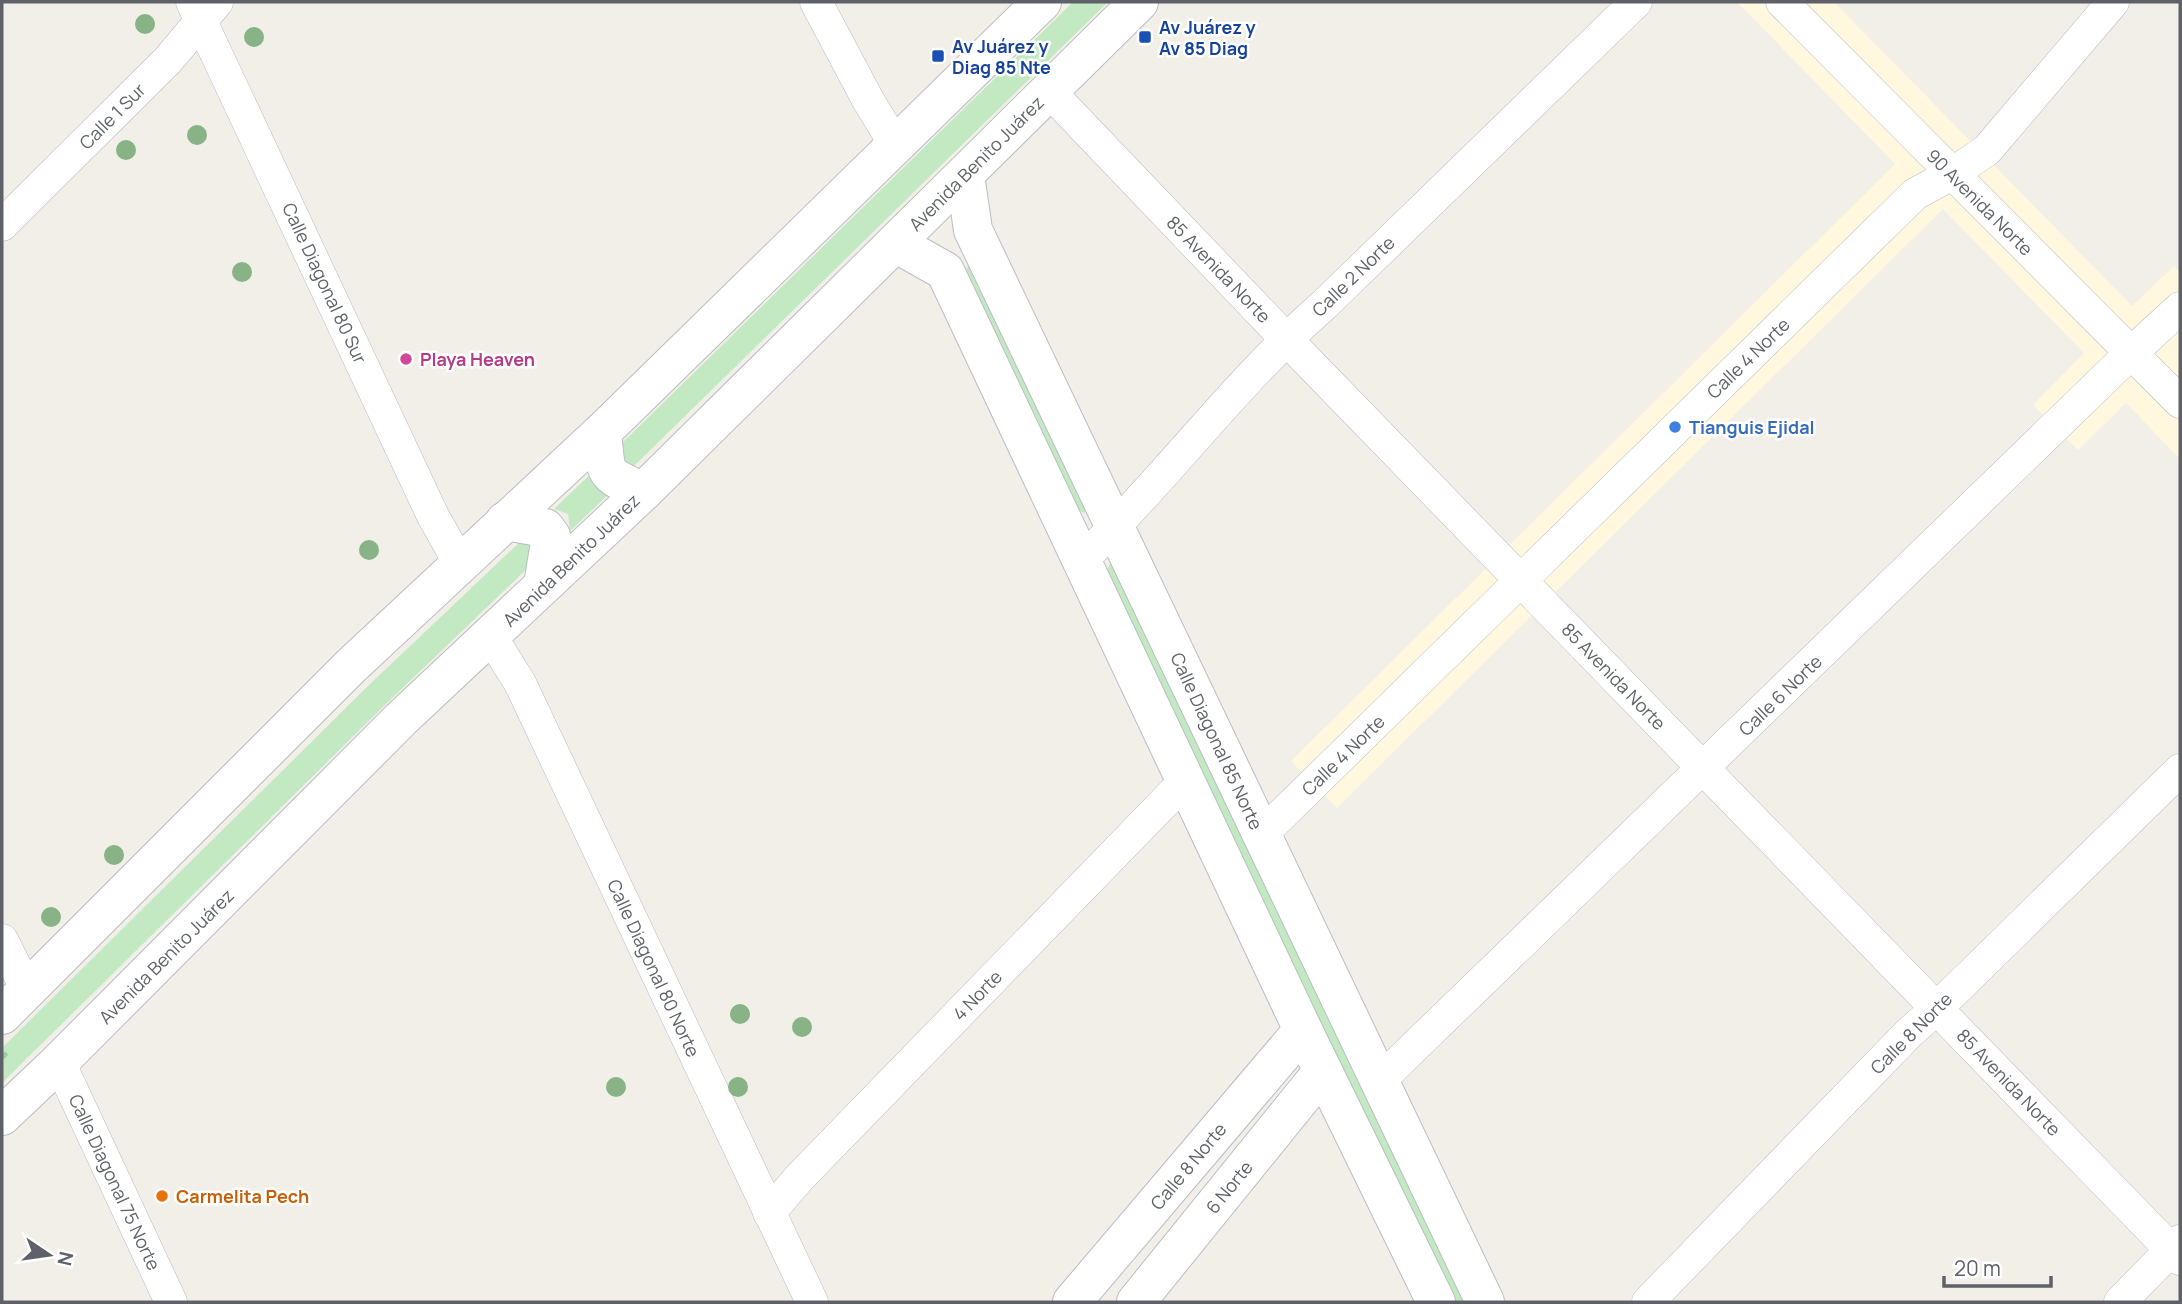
<svg xmlns="http://www.w3.org/2000/svg" width="2182" height="1304" font-family="Manrope,sans-serif">
<style>
.commercial{fill:#fff7de}
.green{fill:#c3e9c3}
.lines{fill:none;stroke-linecap:round;stroke-linejoin:round}
.street-casing{stroke:#b9bcc1;stroke-width:33}
.secondary-casing{stroke:#babdc3;stroke-width:40}
.path{stroke:#9ccaa9;stroke-width:4.5;stroke-dasharray:7 3.5;stroke-linecap:butt}
.street{stroke:#fff;stroke-width:32}
.secondary{stroke:#fff;stroke-width:38}
.tree{fill:#87b386}
.transit-dot{fill:#1a4fb4;stroke:#fff;stroke-width:2.5}
.hotel-dot{fill:#d1479c;stroke:#fff;stroke-width:2.5}
.shop-dot{fill:#3f7fe0;stroke:#fff;stroke-width:2.5}
.food-dot{fill:#e8710a;stroke:#fff;stroke-width:2.5}
.labels{text-anchor:middle;dominant-baseline:central;stroke-width:5;stroke-linejoin:round;paint-order:stroke}
.transit-label{font-size:18px;font-weight:bold;fill:#164399;stroke:#fff;text-anchor:start}
.street-label{font-size:18px;fill:#5e6268;stroke:#fff}
.hotel-label{font-size:18px;font-weight:bold;fill:#b23c85;stroke:#fff;text-anchor:start}
.shop-label{font-size:18px;font-weight:bold;fill:#366cbe;stroke:#fff;text-anchor:start}
.food-label{font-size:18px;font-weight:bold;fill:#c56008;stroke:#fff;text-anchor:start}
</style>
<rect width="100%" height="100%" fill="#f1efe7"/>
<!-- commercial -->
<polygon class="commercial" points="1737,2 1834,2 2132,306 2174,266 2180,272 2180,351 2178,353 2180,355 2180,459 2126,403 2078,450 2033,405 2084,353 1943,209 1337,808 1291,761 1895,164"/>
<!-- green -->
<g class="green">
<polygon points="1073,2 1108,2 633,467 618,465 619,446"/>
<polygon points="968,265 981,281 1088,504 1085,513 1075,509 964,280"/>
<polygon points="596,469 613,490 570,531 568,514 554,509"/>
<polygon points="522,540 530,541 536,560 386,704 2,1083 2,1048 369,685"/>
<polygon points="1113,557 1467,1302 1453,1302 1106,572"/>
</g>
<g class="lines">
<!-- street casing -->
<g class="street-casing">
<g id="street">
<polyline points="192,2 433,516 460,564"/>
<polyline points="816,2 868,100 896,146"/>
<polyline points="1782,2 2180,402"/>
<polyline points="1049,91 1286,339 2180,1259"/>
<polyline points="2,225 168,60 217,2"/>
<path d="M1081,561C1166,478 1236,382 1325,304L1636,2"/>
<polyline points="491,637 520,683 812,1302"/>
<polyline points="1261,835 1915,194 1952,174 1987,150 2113,2"/>
<polyline points="2,940 27,990"/>
<polyline points="59,1062 171,1302"/>
<polyline points="1378,1082 2131,353 2180,308"/>
<polyline points="769,1213 800,1177 1187,779"/>
<polyline points="1648,1302 1908,1034 1937,1008 2180,770"/>
<polyline points="2120,1302 2180,1241"/>
</g>
</g>
<!-- secondary casing -->
<g class="secondary-casing">
<g id="secondary">
<polyline points="965,175 973,230 1485,1302"/>
<polyline points="895,243 945,271 1303,1030 1436,1302"/>
<path d="M602,432C607,477 601,472 643,492"/>
<polyline points="505,521 545,528 551,536 543,585"/>
<polyline points="2,1015 351,666 602,432 1042,2"/>
<polyline points="2,1116 59,1062 401,719 643,492 1139,2"/>
<polyline points="1072,1302 1303,1030"/>
<polyline points="1136,1302 1323,1071"/>
</g>
</g>
<!-- path -->
<polyline class="path" points="2,1058 8,1051"/>
<!-- street -->
<use href="#street" class="street"/>
<!-- secondary -->
<use href="#secondary" class="secondary"/>
</g>
<!-- trees -->
<g class="tree">
<circle cx="145" cy="24" r="10"/>
<circle cx="254" cy="37" r="10"/>
<circle cx="197" cy="135" r="10"/>
<circle cx="126" cy="150" r="10"/>
<circle cx="242" cy="272" r="10"/>
<circle cx="369" cy="550" r="10"/>
<circle cx="114" cy="855" r="10"/>
<circle cx="51" cy="917" r="10"/>
<circle cx="740" cy="1014" r="10"/>
<circle cx="802" cy="1027" r="10"/>
<circle cx="616" cy="1087" r="10"/>
<circle cx="738" cy="1087" r="10"/>
</g>
<!-- markers -->
<g class="transit-dot">
<rect x="1138" y="30" width="14" height="14" rx="3.5"/>
<rect x="931" y="49" width="14" height="14" rx="3.5"/>
</g>
<circle class="hotel-dot" cx="406" cy="359" r="7"/>
<circle class="shop-dot" cx="1675" cy="427" r="7"/>
<circle class="food-dot" cx="162" cy="1196" r="7"/>
<g class="labels">
<!-- transit labels -->
<g class="transit-label">
<text x="1159" y="27">Av Juárez y<tspan x="1159" dy="21">Av 85 Diag</tspan></text>
<text x="952" y="46">Av Juárez y<tspan x="952" dy="21">Diag 85 Nte</tspan></text>
</g>
<!-- street labels -->
<g class="street-label">
<text transform="translate(112 116) rotate(-45)">Calle 1 Sur</text>
<text transform="translate(976 163) rotate(-45)">Avenida Benito Juárez</text>
<text transform="translate(1980 202) rotate(45)">90 Avenida Norte</text>
<text transform="translate(1219 269) rotate(46)">85 Avenida Norte</text>
<text transform="translate(1353 276) rotate(-44)">Calle 2 Norte</text>
<text transform="translate(325 283) rotate(65)">Calle Diagonal 80 Sur</text>
<text transform="translate(1748 358) rotate(-44)">Calle 4 Norte</text>
<text transform="translate(571 560) rotate(-44)">Avenida Benito Juárez</text>
<text transform="translate(1614 676) rotate(46)">85 Avenida Norte</text>
<text transform="translate(1780 695) rotate(-44)">Calle 6 Norte</text>
<text transform="translate(1217 741) rotate(65)">Calle Diagonal 85 Norte</text>
<text transform="translate(1343 755) rotate(-44)">Calle 4 Norte</text>
<text transform="translate(166 956) rotate(-45)">Avenida Benito Juárez</text>
<text transform="translate(654 968) rotate(65)">Calle Diagonal 80 Norte</text>
<text transform="translate(977 995) rotate(-46)">4 Norte</text>
<text transform="translate(1911 1033) rotate(-45)">Calle 8 Norte</text>
<text transform="translate(2009 1082) rotate(46)">85 Avenida Norte</text>
<text transform="translate(1188 1166) rotate(-50)">Calle 8 Norte</text>
<text transform="translate(115 1182) rotate(65)">Calle Diagonal 75 Norte</text>
<text transform="translate(1229 1187) rotate(-51)">6 Norte</text>
</g>
<!-- hotel labels -->
<g class="hotel-label">
<text x="420" y="359">Playa Heaven</text>
</g>
<!-- shop labels -->
<g class="shop-label">
<text x="1689" y="427">Tianguis Ejidal</text>
</g>
<!-- food labels -->
<g class="food-label">
<text x="176" y="1196">Carmelita Pech</text>
</g>
</g>
<!-- border -->
<rect width="2182" height="1304" fill="none" stroke="#5e6268" stroke-width="7"/>
<!-- north arrow -->
<g transform="translate(49 1255) rotate(103)" stroke="#ffffff" stroke-width="5" paint-order="stroke">
<path d="M0-5L12 26L0 18L-12 26Z" fill="#5e6268"/>
<text y="-10" font-size="19" font-weight="bold" text-anchor="middle" fill="#5e6268">N</text>
</g>
<!-- scale -->
<path d="M1944 1276v10h107v-10" fill="none" stroke="#5e6268" stroke-width="3.5"/>
<text x="1954" y="1276" font-size="21" fill="#5e6268" stroke="#ffffff" stroke-width="5" paint-order="stroke">20 m</text>
</svg>
